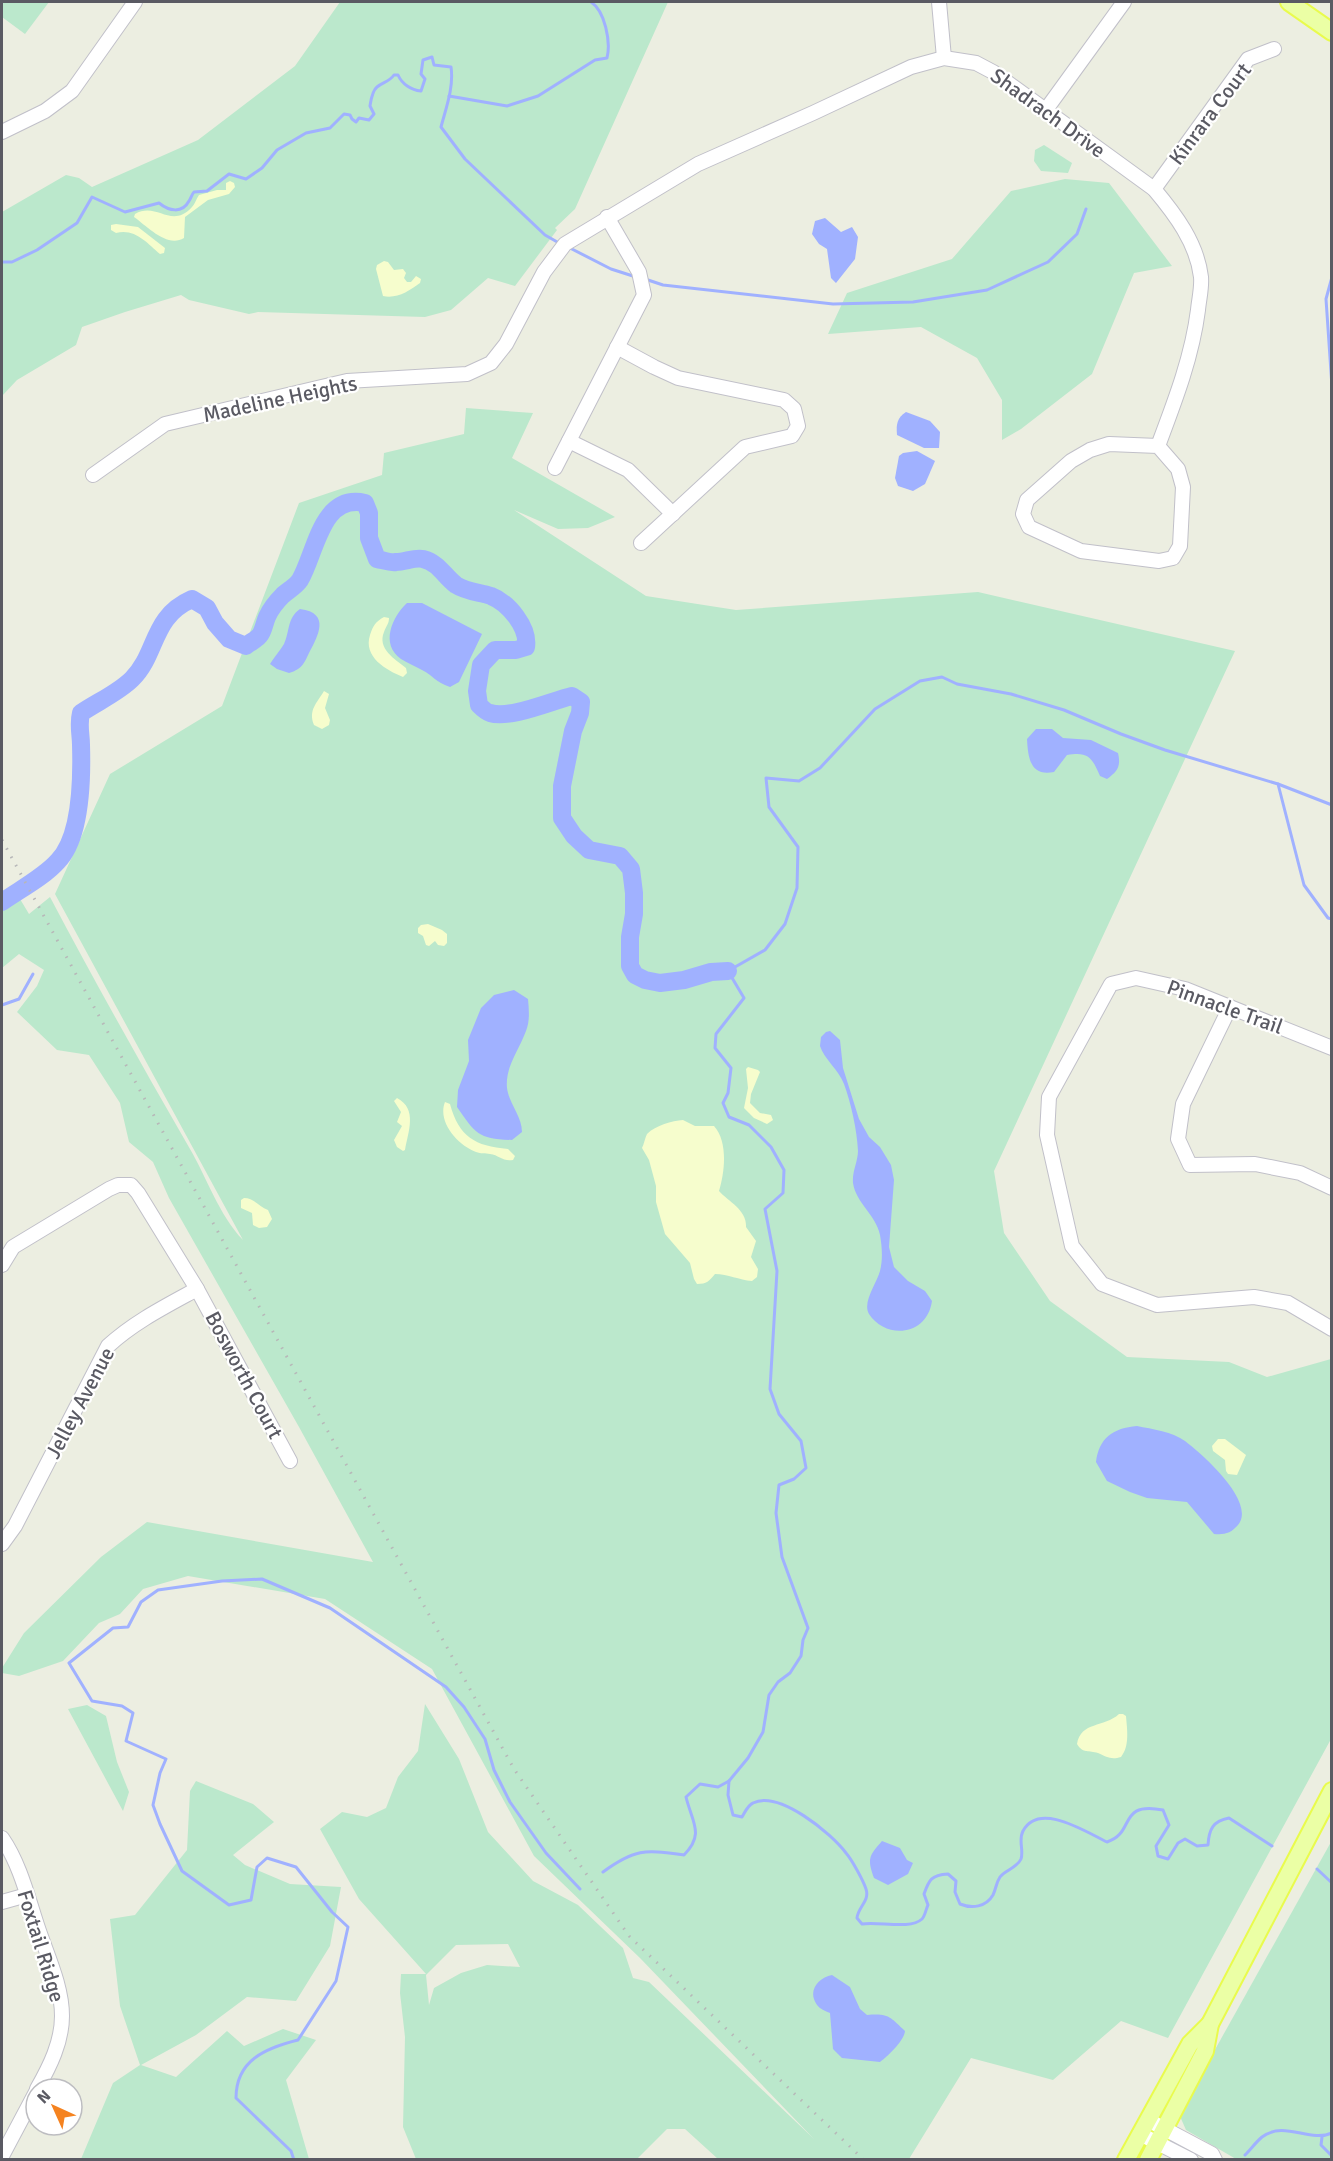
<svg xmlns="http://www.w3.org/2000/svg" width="1333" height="2161" font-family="Signika,sans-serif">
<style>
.green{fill:#bbe8cc;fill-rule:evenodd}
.sand{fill:#f6fdcd}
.water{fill:#a0b1ff}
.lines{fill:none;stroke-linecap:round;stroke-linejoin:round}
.stream{stroke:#a0b1ff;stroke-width:3}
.river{stroke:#a0b1ff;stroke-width:18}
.minor-casing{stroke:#c1c0c9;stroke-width:16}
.major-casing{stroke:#e9fb4d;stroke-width:20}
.minor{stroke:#fff;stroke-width:14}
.major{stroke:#ebffa5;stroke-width:16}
.rail{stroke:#b7b7b8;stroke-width:3;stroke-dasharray:1.5 8;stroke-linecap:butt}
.labels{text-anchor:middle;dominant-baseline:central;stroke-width:4.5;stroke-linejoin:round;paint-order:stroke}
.street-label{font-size:21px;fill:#5a5a63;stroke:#fff}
</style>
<rect width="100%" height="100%" fill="#eceee1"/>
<!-- green -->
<g class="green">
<polygon points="2,2 49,2 25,34 2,17"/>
<polygon points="340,2 668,2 575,209 555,228 557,230 515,286 488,278 451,310 425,317 258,312 249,314 189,300 181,295 125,312 82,327 76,345 17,380 2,396 2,212 66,175 79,178 92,187 198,140 295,66"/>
<polygon points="1044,145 1072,163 1068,173 1041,171 1034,161 1035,150"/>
<polygon points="1065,179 1109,183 1172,266 1134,273 1092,374 1021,429 1002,440 1002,400 977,358 921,327 828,334 847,293 952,259 1011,191"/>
<path d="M466,408L533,413L512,458L615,517L588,528L558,529L514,510L646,596L736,610L978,592L1235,651L994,1171L1004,1233L1050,1301L1127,1357L1229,1362L1267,1377L1331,1359V1739L1168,2038L1121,2021L1053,2080L971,2058L909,2159H718L685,2129H667L637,2159H416L403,2127L405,2037L400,1993L401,1974H426L359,1899L320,1829L342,1812L367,1817L386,1808L398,1777L418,1751L425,1704L459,1759L488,1832L533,1881L578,1905L623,1948L633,1978L649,1982L814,2139L640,1958L534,1856L432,1669L325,1599L188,1576L143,1589L120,1614L99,1623L63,1661L19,1676L2,1673V1668L24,1633L101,1557L147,1522L373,1562L299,1427L169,1198L153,1162L129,1142L120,1103L89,1055L57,1050L17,1012L37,986L44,970L19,954L2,968V907L20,899L29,914L50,897C95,982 142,1066 190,1149C207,1178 219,1215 243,1240L55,894L110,774L222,706L299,503L382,475L384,453L464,434ZM508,1944L520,1967L487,1965L461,1973L434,1988L429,2005L426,1975L456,1945Z"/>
<polygon points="87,1705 106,1716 117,1762 129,1792 123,1811 68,1709"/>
<polygon points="196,1781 253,1804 274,1822 233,1855 245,1865 290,1884 341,1887 330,1946 296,2001 247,1997 196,2035 141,2065 176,2077 227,2031 244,2046 283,2029 316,2040 286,2080 309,2159 81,2159 113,2083 140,2065 120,2006 110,1919 135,1915 187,1850 190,1791"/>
<polygon points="1331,1842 1331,2159 1236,2159 1186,2130 1179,2114"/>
</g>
<!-- sand -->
<g class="sand">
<path d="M230,181L234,183L235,187L229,194L208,200L185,217L184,238C167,248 148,227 134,217L135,214C157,201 171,230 192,207C195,204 196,199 199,195L217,190H226V183Z"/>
<path d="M116,224L138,227L165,248L164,253L160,254C147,243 135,228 116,233L111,230V225Z"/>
<path d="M384,261L388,262L394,270L403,269L406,273L404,278L407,282H411L416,276L421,279L420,283C409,291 397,299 383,296L376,269L377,265Z"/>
<path d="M384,617L389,618C389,624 386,626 384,632C377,649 395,659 406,668L407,673L403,677C386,670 363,657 370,635C373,626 375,622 384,617Z"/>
<path d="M324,691L329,694L325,708L330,720L329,725L322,729L314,725C308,710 317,703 324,691Z"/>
<polygon points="428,924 442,930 447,934 447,943 444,946 438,945 435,941 429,946 426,945 423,936 418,933 418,928 421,925"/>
<polygon points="748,1067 758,1070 760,1072 751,1094 750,1103 760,1113 771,1115 773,1120 767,1124 754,1118 744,1108 748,1088 746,1069"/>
<path d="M397,1098C418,1109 408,1132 405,1150L403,1151L397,1147L394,1140L402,1126L397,1122L401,1112L394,1101Z"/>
<path d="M445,1102L450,1104C459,1137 475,1146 508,1149L515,1156L513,1160C503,1162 499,1155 490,1154C485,1153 481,1154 476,1152C458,1145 437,1122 445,1102Z"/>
<path d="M683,1120L695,1126H714C728,1141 725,1172 719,1191C729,1202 747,1210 746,1227L756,1241L751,1257L758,1269L757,1277L752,1281C739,1280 728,1274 715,1274C709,1281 707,1284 697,1284L694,1279L690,1263L665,1234L656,1202V1186L649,1160L642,1148C644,1144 645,1138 647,1134C656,1125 672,1121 683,1120Z"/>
<path d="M244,1198C254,1198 259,1207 268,1210L272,1219L267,1227L259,1228L253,1225L252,1213L241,1208V1200Z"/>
<polygon points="1218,1439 1225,1439 1246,1455 1237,1475 1228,1474 1226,1471 1225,1460 1213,1451 1212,1446"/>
<path d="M1119,1714H1123L1126,1716C1127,1729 1130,1746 1121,1757C1111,1760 1107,1757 1098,1753C1089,1750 1083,1754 1077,1744C1081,1721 1104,1728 1119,1714Z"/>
</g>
<!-- water -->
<g class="water">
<polygon points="825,218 841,232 852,227 858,237 855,259 836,283 831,278 827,249 819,244 812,234 815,221"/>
<path d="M906,412L930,421L940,432L939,448H924L897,435C896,424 897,418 906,412Z"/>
<polygon points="917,451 935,461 925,484 913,491 898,486 895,478 899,456 903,453"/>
<path d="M407,603H422L482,634L459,682L450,687C435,682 434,676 422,670C415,666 407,663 401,659C380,644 392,617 407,603Z"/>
<path d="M300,609C331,613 318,636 309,653C306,659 304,665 298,669C295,671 292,672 289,673L277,669L270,664C274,657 280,651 284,644C290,631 287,618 300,609Z"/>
<path d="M1036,729H1052L1063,738L1091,740L1118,753C1121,766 1118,771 1107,779L1100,776C1092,758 1089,751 1067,755L1054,772C1030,777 1028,757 1027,739Z"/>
<path d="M514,990L528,999C529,1010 530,1021 526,1031C519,1050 505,1067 507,1088C509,1104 522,1116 522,1132L512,1140C478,1139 476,1134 457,1107L458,1090L469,1061L468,1040L481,1008L494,995Z"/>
<path d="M830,1031L840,1040L843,1068L859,1119L869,1137L880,1147L891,1165L894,1180L889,1247L894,1267L908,1281L925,1291L932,1301C927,1336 886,1340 869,1314C862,1302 877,1283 880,1271C883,1260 882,1246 880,1235C876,1215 856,1203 853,1183C852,1172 858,1161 858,1151C857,1130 851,1103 844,1084C839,1070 824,1059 820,1046L821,1037L826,1032Z"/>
<path d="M1137,1426C1152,1429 1173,1432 1185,1441C1202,1454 1257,1502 1238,1525C1231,1533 1225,1535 1214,1534L1187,1502L1147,1498L1130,1492L1107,1481L1096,1462C1099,1438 1113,1428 1137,1426Z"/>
<path d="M882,1841L900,1848L907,1860L913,1863L908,1874L888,1885L874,1878C867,1858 869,1856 882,1841Z"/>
<path d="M832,1975L850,1987L860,2009L867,2015C889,2013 890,2017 905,2031C904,2041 888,2056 880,2062L842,2058L833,2049L830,2013C825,2011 820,2009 817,2005C807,1991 818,1978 832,1975Z"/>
</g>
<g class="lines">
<!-- stream -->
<g class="stream">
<path d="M449,96L507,106L538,96L595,60L607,58C611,42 605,11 591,2"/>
<polyline points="568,247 611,269 636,277"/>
<path d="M2,262H12L37,250L77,223L92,197L125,212L159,203C169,211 182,214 189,201C191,198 192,194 194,192L207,191L229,174L246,179L262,168L277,150L306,133L330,128L344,114L350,115L352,119L356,122L359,118L369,120L374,114L370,106C371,100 372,91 377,87C383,82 389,82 394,75H398C402,84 411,90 421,91L425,79L421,74L423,60L432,57L434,65L451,67C454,87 446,108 441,127L465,159L545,235L559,243"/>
<polyline points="1332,277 1326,299 1332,387"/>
<polyline points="645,279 663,285 833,304 913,302 987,290 1048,262 1077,234 1086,209"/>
<polyline points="1278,784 1332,805"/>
<polyline points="2,1005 19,999 33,974"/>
<path d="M729,1781L728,1795L733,1815L742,1817C745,1812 748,1805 753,1803C779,1790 831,1833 846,1853C852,1860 863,1880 866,1889C870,1901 858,1907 857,1918L862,1924C878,1921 910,1930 922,1919C925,1916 926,1909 928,1905L924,1894C929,1880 931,1875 948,1874L956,1881L955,1892L960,1904C972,1909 986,1907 993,1895C996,1889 996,1883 1000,1877C1005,1870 1017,1868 1021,1859C1024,1850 1018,1840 1023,1831C1039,1801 1086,1832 1107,1842C1136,1833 1117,1801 1163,1810L1169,1825L1156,1846L1158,1856L1168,1859L1178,1843L1185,1839L1197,1846L1208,1845C1209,1829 1213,1821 1229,1818L1272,1846"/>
<polyline points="1317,1869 1332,1883"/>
<path d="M603,1872C636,1848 645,1850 684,1855C705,1834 692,1822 686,1797L700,1784L718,1787L729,1781L748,1758L763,1732L769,1695L778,1682L790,1673L801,1656L803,1640L808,1628L782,1557L776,1513L779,1485L794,1479L806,1468L801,1441L779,1414L770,1389L777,1271L765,1209L783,1193L784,1170L771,1147L749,1125L729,1117L723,1103L728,1093L731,1068L715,1048L716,1034L744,998L728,971L765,950L785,924L797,888L798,847L769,807L766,778L799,781L820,768L875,709L920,681L942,677L957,684L1011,694L1064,710L1121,734L1165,750L1278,784L1304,885L1328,918L1332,919"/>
<polyline points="1322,2137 1321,2145 1332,2156"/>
<path d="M1245,2155C1251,2149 1256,2142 1262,2137C1285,2120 1309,2143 1332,2133"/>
<path d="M294,2160L291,2151L236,2098C236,2060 266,2048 298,2040L336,1981L348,1927L332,1912L296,1867L267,1858L257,1867L251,1900L229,1905L182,1871L160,1824L153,1805L160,1773L166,1759L126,1741L133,1713L122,1706L92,1701L69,1663L113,1628L128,1627L141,1602L158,1590L222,1581L262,1579L330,1608L446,1687L464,1707L485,1739L494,1770L510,1802L546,1853L580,1889"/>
</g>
<!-- river -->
<path class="river" d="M2,902C19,890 44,877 58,861C81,837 82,778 81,745C81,734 78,725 81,713C97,702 118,693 132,679C158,653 151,617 192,599L207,608L215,623L229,639L246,646C249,643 254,641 257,638C263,634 264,624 267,617C270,610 277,601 283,595C289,590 296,586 300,580C316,553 321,493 365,503L369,513V538L377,559C383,560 390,563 396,562C405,562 415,557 423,559C439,563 444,576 456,585C467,592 479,592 491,596C509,603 529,628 526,647L516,650H495L481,665L477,691L479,705C482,708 486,712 490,713C511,719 551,701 572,696L581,702L580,713L573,731L562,786V818L574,836L589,850L620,856L631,869L634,893V914L630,937V966L635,975L645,980L660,983L684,980L711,972L728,971"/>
<!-- minor casing -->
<g class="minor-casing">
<g id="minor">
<polyline points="939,2 944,58"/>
<polyline points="1045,111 1124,2"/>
<polyline points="2,132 45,111 72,91 135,2"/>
<polyline points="1154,189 1248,59 1274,49"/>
<polyline points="617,347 654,367 678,378 784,400 794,409 798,426 792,436 745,447 641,543"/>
<polyline points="569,441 628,470 673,514"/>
<polygon points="1109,444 1158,446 1178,469 1183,487 1180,546 1173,558 1159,561 1081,551 1029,527 1023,514 1027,500 1071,461 1090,450"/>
<polyline points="555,468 644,295 639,272 607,217"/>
<path d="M93,475L165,424L347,381L467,374L491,363L506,344L544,272L565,244L698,164L813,113L911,67L944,58L976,63L993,72L1154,189C1175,214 1197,243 1201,277C1202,288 1199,299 1198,310C1192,357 1175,401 1158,446"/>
<polyline points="1230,1007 1183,1104 1178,1139 1190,1165 1255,1164 1300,1173 1332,1188"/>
<polyline points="1332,1048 1185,989 1136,978 1111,984 1049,1097 1047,1135 1072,1246 1102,1284 1157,1305 1254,1297 1288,1303 1332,1329"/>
<polyline points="2,1265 13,1247 109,1189 118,1185 131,1185 138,1193 197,1289 290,1461"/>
<path d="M2,1544L15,1526L108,1346C134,1322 166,1306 197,1289"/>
<path d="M2,1838C20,1864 28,1898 38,1928C47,1955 62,1986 62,2016C62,2042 50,2066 37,2089"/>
<polyline points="2,1902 27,1895"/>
<polyline points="1148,2120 1212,2154 1215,2160"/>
<polyline points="1140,2134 1191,2160"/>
<polyline points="2,2156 36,2092"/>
</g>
</g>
<!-- major casing -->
<g class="major-casing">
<g id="major">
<polyline points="1289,2 1332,32"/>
<polyline points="1126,2160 1190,2044 1210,2024"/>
<polyline points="1148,2160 1205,2051 1210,2024 1332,1791"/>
</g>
</g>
<!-- minor -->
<use href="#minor" class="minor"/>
<!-- major -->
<use href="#major" class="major"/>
<!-- rail -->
<polyline class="rail" points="2,840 514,1769 629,1936 864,2160"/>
</g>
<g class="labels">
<!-- street labels -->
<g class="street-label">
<text transform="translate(1048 113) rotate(36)">Shadrach Drive</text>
<text transform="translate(1210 114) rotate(-53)">Kinrara Court</text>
<text transform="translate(280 399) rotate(-12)">Madeline Heights</text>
<text transform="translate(1225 1007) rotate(20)">Pinnacle Trail</text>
<text transform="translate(244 1375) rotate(62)">Bosworth Court</text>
<text transform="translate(80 1403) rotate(-62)">Jelley Avenue</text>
<text transform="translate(41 1946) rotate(73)">Foxtail Ridge</text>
</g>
</g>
<!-- border -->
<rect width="1333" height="2161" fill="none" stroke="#5a5a63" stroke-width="6"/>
<!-- north arrow -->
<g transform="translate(54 2107) rotate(315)"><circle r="28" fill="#ffffff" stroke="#bdbdc1" stroke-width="1.5"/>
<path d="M0-4.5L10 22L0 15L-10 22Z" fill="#f58320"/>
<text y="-9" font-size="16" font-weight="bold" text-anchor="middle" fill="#5a5a63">N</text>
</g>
</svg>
